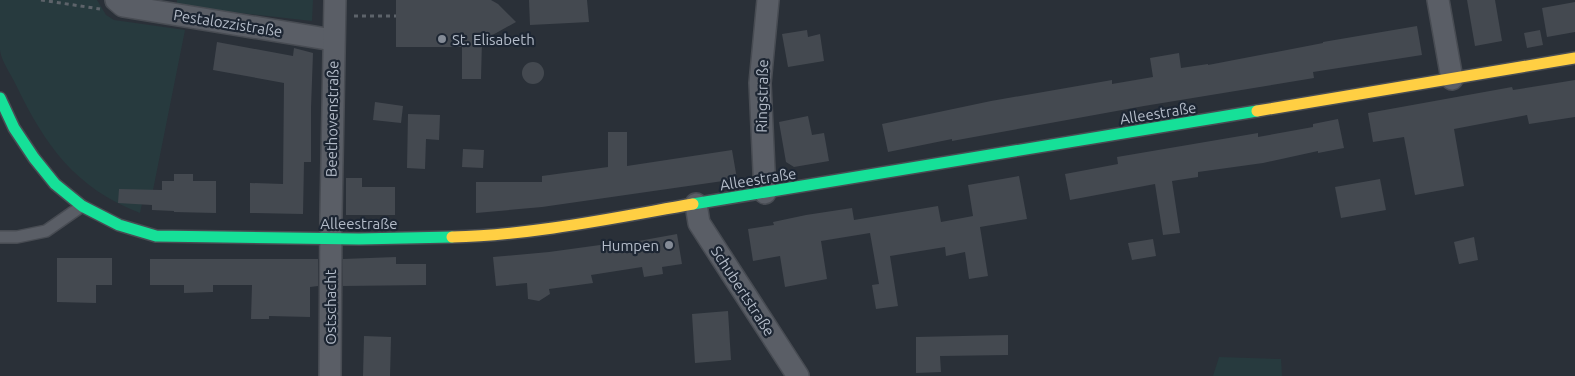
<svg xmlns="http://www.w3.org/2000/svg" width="1575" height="376" font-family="Ubuntu,sans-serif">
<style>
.green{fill:#273a3e}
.building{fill:#444950}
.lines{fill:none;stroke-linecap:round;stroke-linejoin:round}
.lane-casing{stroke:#484c53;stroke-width:14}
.street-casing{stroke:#484c53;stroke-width:24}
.fast-casing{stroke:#484c53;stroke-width:14}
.slow-casing{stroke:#484c53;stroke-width:14}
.path{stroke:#5d636a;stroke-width:3;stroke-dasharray:4 4;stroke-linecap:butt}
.lane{stroke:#5a5e66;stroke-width:11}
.street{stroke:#5a5e66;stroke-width:21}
.fast{stroke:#16e098;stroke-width:11}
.slow{stroke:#ffcf43;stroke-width:11}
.poi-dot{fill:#848b96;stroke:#1d2633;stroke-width:2}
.labels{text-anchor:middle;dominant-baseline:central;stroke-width:4.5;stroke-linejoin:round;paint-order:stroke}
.street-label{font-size:15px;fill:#b4bcc9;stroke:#1d2633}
.poi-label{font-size:15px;fill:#b4bcc9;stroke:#1d2633;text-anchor:start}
</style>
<rect width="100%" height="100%" fill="#2a3038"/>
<!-- green -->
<g class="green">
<path d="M0,0H97L106,15L114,20L185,30L153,190L142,204L140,213C75,188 45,145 16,85C11,74 1,61 0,50C0,34 0,16 0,0Z"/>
<polygon points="177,0 313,0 312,21 177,6"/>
<polygon points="1219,357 1281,359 1282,376 1213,376"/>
</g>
<!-- building -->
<g class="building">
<polygon points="396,0 491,0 498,4 516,22 489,37 489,40 482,40 481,79 462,79 462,47 396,47"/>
<polygon points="529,0 587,0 589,22 530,25"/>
<polygon points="1467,0 1495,0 1502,41 1475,46"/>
<polygon points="1575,2 1575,32 1547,37 1542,8"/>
<polygon points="1417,26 1422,55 1313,72 1314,78 1144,106 952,141 952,139 888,152 882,124 991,101 1112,80 1112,84 1153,77 1150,58 1179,53 1181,68 1208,64 1208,65 1323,43 1323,42"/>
<polygon points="807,30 808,37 820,34 824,61 788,67 782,34"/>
<polygon points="1540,30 1543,45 1527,48 1524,33"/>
<polygon points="217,42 293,56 294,48 313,53 311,108 311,162 304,162 303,214 250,213 250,183 283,184 284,83 213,70"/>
<circle cx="533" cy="73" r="11"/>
<polygon points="1575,80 1575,117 1529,124 1527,115 1454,129 1464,186 1415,195 1404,137 1373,142 1368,113 1512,87 1513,90"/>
<polygon points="375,102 403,106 401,123 373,120"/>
<polygon points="408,114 440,115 439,140 426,139 425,169 407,168"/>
<polygon points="808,116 812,135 824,133 829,161 794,167 786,162 779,122"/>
<polygon points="1338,119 1344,148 1318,153 1318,151 1263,163 1198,172 1198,177 1172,181 1180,233 1163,235 1155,184 1070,200 1065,174 1118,164 1117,157 1258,133 1258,137 1313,127 1313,124"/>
<polygon points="608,132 627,132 627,166 732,150 737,179 542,207 476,213 476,182 542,182 542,176 608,167"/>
<polygon points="463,149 484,150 483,168 462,167"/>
<polygon points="174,174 193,174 193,181 216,181 216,213 174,212 174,211 152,210 152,205 118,203 119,189 162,190 162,181 174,181"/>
<polygon points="1019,176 1027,219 980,227 988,276 969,279 965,252 946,256 945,247 890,256 898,306 876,309 872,285 879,284 870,233 821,241 827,279 785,287 780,256 753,261 748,229 774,225 773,222 806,215 852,208 854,220 938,206 941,222 973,216 968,185"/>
<polygon points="346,178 362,178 362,187 395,187 395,215 346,215"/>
<polygon points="1380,179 1386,210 1341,218 1335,187"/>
<polygon points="677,234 682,264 662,267 663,274 644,277 642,267 591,275 593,283 549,289 550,294 539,301 528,299 527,283 496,286 493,257 549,252 622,242 622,244"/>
<polygon points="1474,237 1478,260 1459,264 1454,242"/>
<polygon points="1153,239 1156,256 1132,260 1128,243"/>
<polygon points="396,257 396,264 426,264 426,285 343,286 343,259"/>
<polygon points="57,258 112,258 112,285 96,285 96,303 57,302"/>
<polygon points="150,259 318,259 318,286 310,287 310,317 269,316 269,319 251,319 252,285 213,285 213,292 184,293 184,285 150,285"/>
<polygon points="728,311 731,360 695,363 692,314"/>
<polygon points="1008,335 1008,355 940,356 941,372 916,373 916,337"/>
<polygon points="364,336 391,337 390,376 363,376"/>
</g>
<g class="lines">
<!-- lane casing -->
<g class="lane-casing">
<polyline id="lane" points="0,237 17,237 46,231 82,206"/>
</g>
<!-- street casing -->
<g class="street-casing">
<g id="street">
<polyline points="116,0 123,6 333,40"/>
<polyline points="1438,0 1452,79"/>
<polyline points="765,193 760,83 768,0"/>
<polyline points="696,204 699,223 798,376"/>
<polyline points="330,376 331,215 335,0"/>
</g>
</g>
<!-- fast casing -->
<g class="fast-casing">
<g id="fast">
<polyline points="0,98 14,128 34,158 55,184 82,206 119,225 156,236 359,239 452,237"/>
<polyline points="693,204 1257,111"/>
</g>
</g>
<!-- slow casing -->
<g class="slow-casing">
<g id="slow">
<polyline points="1257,111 1575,58"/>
<path d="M452,237C533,235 613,218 693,204"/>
</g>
</g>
<!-- path -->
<g class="path">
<polyline points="41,0 100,9"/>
<polyline points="354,16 396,16"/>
</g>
<!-- lane -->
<use href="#lane" class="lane"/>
<!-- street -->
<use href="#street" class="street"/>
<!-- fast -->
<use href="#fast" class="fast"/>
<!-- slow -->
<use href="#slow" class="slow"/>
</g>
<!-- markers -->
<g class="poi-dot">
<circle cx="442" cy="39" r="5"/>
<circle cx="669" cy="245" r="5"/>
</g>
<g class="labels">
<!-- street labels -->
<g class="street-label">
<text transform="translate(228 23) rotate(9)">Pestalozzistraße</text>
<text transform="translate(762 96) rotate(-89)">Ringstraße</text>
<text transform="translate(1158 113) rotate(-9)">Alleestraße</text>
<text transform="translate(332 119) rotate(-89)">Beethovenstraße</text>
<text transform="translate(758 179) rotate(-9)">Alleestraße</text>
<text x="359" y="223">Alleestraße</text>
<text transform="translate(743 291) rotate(57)">Schubertstraße</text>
<text transform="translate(330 307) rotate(-90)">Ostschacht</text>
</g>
<!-- poi labels -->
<g class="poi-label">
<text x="452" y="39">St. Elisabeth</text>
<text x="659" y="245" text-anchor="end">Humpen</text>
</g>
</g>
</svg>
